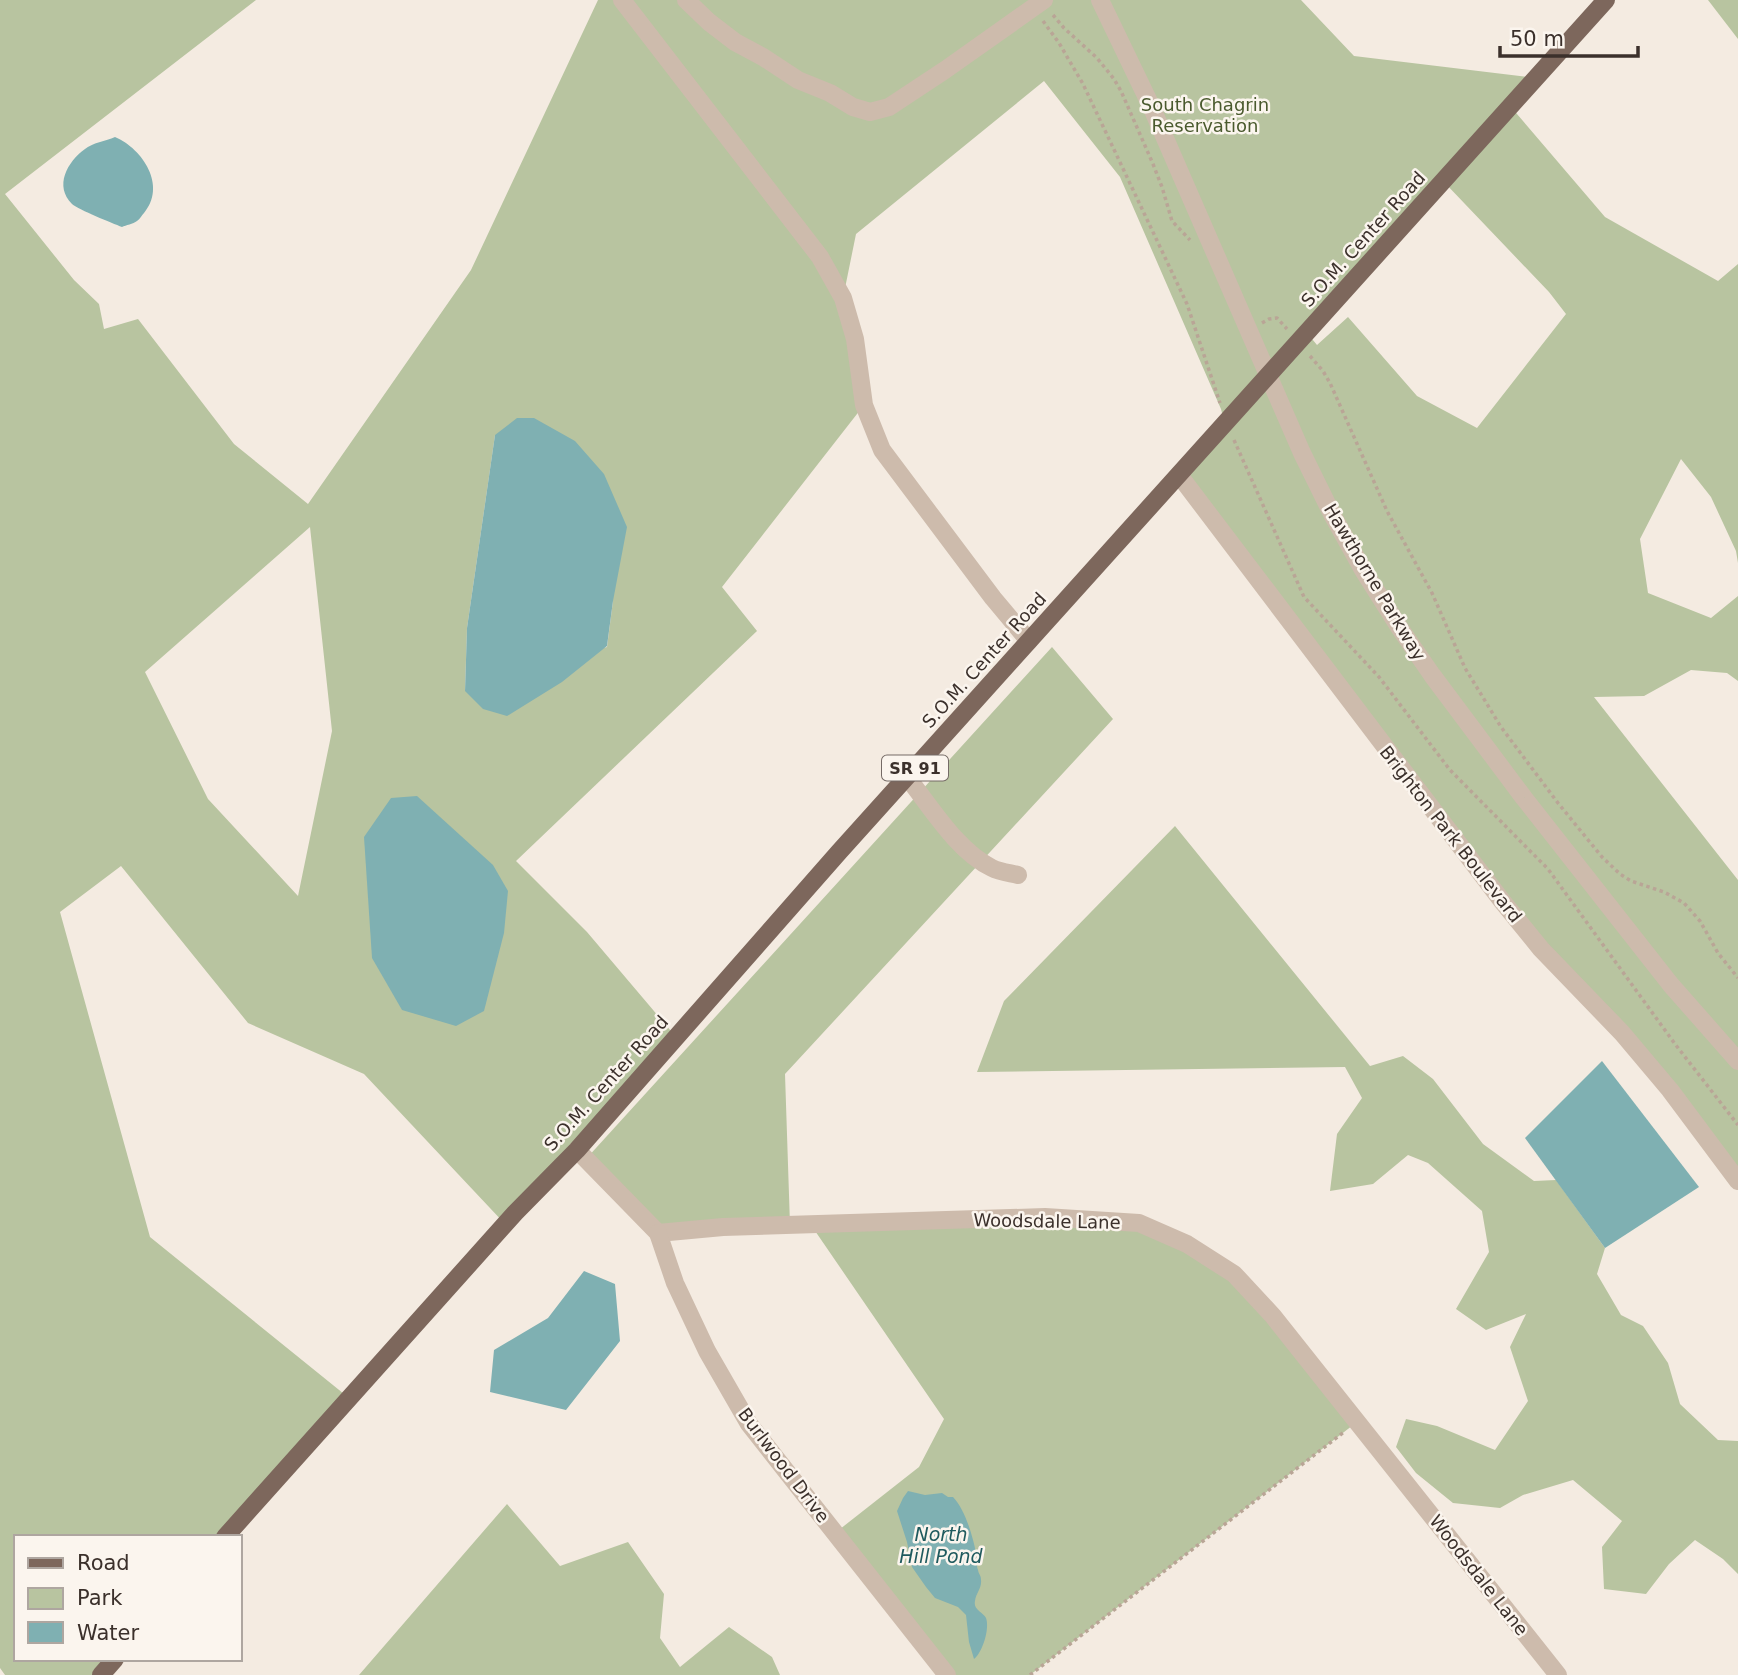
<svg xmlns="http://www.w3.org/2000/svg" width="1738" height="1675" font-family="'DejaVu Sans',sans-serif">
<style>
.green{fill:#b8c4a0;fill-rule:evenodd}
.water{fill:#7fb0b2}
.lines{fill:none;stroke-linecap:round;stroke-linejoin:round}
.path{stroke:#b9a596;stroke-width:3.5;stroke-dasharray:3.5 3.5;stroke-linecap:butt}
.minor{stroke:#cdbbac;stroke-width:18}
.major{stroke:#7d675c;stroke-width:18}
.labels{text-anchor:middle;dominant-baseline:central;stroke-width:5;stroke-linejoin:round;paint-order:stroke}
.shield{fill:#fbf5ee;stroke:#756b66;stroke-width:2}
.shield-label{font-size:16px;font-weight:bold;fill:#3b302b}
.park-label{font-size:18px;fill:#4a5a2e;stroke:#fbf5ee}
.street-label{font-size:18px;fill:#3b302b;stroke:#fbf5ee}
.water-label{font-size:19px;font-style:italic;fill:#1f5a5e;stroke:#fbf5ee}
</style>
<rect width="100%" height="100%" fill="#f4ebe1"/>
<!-- green -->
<g class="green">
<path d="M0,0H256L5,194L74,280L99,304L104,329L138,319L234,444L308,504L471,270L598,0H1301L1354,56L1537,78L1511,107L1605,217L1718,281L1738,264V563L1736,551L1711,497L1681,459L1640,539L1648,593L1711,618L1738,596V681L1727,673L1691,670L1644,696L1594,697L1738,880V1181L1541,949L1179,475L1225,425L1221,409L1120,177L1044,81L856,234L843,298L864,405L722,587L757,631L516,861L587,932L676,1037L505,1224L364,1074L248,1023L121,866L60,912L150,1237L349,1398L225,1537H16V1659H115L101,1675H5L0,1668ZM1444,182L1549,292L1566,314L1477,428L1417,396L1348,317L1317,345L1308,334ZM495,435L613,601L607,647L465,690L467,628ZM310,527L332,731L298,896L208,799L145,672Z"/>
<polygon points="1708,0 1738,0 1738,39"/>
<polygon points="1052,647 1113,719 785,1074 790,1225 658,1233 586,1159"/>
<polygon points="1175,826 1370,1066 1403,1056 1433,1079 1483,1144 1534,1181 1556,1180 1605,1248 1597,1274 1621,1315 1643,1326 1668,1363 1680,1404 1718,1440 1738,1441 1738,1574 1723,1559 1695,1540 1669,1564 1646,1594 1604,1589 1602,1547 1622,1521 1573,1480 1523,1495 1500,1508 1453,1503 1416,1473 1396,1447 1406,1419 1437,1426 1495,1450 1528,1401 1510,1347 1526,1314 1486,1330 1456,1309 1489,1252 1482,1211 1428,1163 1408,1155 1373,1184 1330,1191 1337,1134 1362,1098 1345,1067 977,1072 1004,1001"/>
<polygon points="1139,1223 1234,1274 1357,1422 1030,1675 947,1675 835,1533 919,1467 944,1419 811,1225"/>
<polygon points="507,1504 560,1566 628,1542 664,1594 660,1638 680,1667 729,1627 772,1657 780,1675 359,1675"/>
</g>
<!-- water -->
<g class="water">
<path d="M115,137C143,149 167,186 144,213C142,215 140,219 137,221C133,224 126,225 122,227C112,223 79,210 72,204C54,186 67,162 85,149C92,143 106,141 115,137Z"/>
<polygon points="517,418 534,418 575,441 604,474 627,527 613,601 607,646 562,682 507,716 483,709 465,691 467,628 495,435"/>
<polygon points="417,796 493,865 508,891 504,933 484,1011 456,1026 402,1010 372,958 364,837 391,798"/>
<polygon points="1602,1061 1699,1187 1605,1248 1525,1138"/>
<polygon points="584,1271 615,1284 620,1341 566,1410 490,1392 494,1350 548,1318"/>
<path d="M908,1491L925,1495L942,1493L948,1497H953C965,1509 973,1537 976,1553C977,1559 976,1565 978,1570C979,1575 981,1575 981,1580C982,1588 976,1593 975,1601C973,1610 983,1612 986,1618C990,1629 982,1653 974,1659L969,1642L966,1615L958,1607L935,1598L926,1587L912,1567L907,1542L897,1511L903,1498Z"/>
</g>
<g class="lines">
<!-- path -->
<g class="path">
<polyline points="1053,15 1064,28 1097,58 1114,79 1121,91 1153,164 1162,187 1172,221 1190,240"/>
<polyline points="1043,21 1059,43 1083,84 1187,304 1220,403"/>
<polyline points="1262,323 1269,319 1277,318 1287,329"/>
<polyline points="1310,356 1323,371 1330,383 1387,511 1432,593 1465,668 1501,727 1558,803 1602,857 1620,874 1631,881 1664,892 1684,903 1700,921 1718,953 1738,978"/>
<polyline points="1234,440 1304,597 1379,677 1450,770 1548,869 1675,1044 1738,1125"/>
<polyline points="1030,1675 1344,1432"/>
</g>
<!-- minor -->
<g class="minor">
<polyline points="622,0 820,257 843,298 855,339 864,405 882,450 993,598 1029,641"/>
<polyline points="686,0 709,22 735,42 763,57 798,80 830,93 853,107 870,112 889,107 945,70 1044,0"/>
<polyline points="1100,0 1151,106 1302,453 1333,516 1363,570 1399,627 1432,675 1524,798 1671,985 1738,1061"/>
<polyline points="1179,475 1502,901 1541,949 1622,1033 1670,1090 1738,1181"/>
<path d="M907,777C931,807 957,851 992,868C1000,872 1010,873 1018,875"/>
<polyline points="577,1150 658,1233 723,1227 1045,1217 1139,1223 1187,1244 1234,1274 1273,1316 1558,1675"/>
<polyline points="658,1233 675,1283 707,1351 749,1424 947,1675"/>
</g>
<!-- major -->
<g class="major">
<polyline points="225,1537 515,1213 577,1150 839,852 1606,0"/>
<polyline points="101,1675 115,1659"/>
</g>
</g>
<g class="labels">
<!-- shield labels -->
<rect class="shield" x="882" y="755.5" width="66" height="25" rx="5"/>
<g class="shield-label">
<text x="915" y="768">SR 91</text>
</g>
<!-- park labels -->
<g class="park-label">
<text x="1205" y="104">South Chagrin<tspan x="1205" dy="21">Reservation</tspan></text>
</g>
<!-- street labels -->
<g class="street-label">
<text transform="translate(1363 239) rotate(-48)">S.O.M. Center Road</text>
<text transform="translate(1375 582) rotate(59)">Hawthorne Parkway</text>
<text transform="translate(984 660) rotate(-48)">S.O.M. Center Road</text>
<text transform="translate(1451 834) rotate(52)">Brighton Park Boulevard</text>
<text transform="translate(606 1083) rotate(-48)">S.O.M. Center Road</text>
<text transform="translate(1047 1221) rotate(1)">Woodsdale Lane</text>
<text transform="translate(784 1465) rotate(53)">Burlwood Drive</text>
<text transform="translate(1479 1575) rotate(52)">Woodsdale Lane</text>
</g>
<!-- water labels -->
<g class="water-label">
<text x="941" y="1534">North<tspan x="941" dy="22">Hill Pond</tspan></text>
</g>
</g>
<!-- legend -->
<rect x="14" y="1535" width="228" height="126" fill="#fbf5ee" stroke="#aea6a0" stroke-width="2"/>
<rect x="28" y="1558" width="35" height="10" fill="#7d675c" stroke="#aea6a0" stroke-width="2"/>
<text x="77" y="1570" font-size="21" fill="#3b302b">Road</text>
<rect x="28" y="1588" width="35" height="21" fill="#b8c4a0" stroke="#aea6a0" stroke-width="2"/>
<text x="77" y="1605" font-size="21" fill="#3b302b">Park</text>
<rect x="28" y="1622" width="35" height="21" fill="#7fb0b2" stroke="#aea6a0" stroke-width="2"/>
<text x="77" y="1640" font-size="21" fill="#3b302b">Water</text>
<!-- scale -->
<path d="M1500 46v10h138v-10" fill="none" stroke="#3b302b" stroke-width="3.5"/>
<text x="1510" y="46" font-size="21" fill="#3b302b" stroke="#fbf5ee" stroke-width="5" paint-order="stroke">50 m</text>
</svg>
